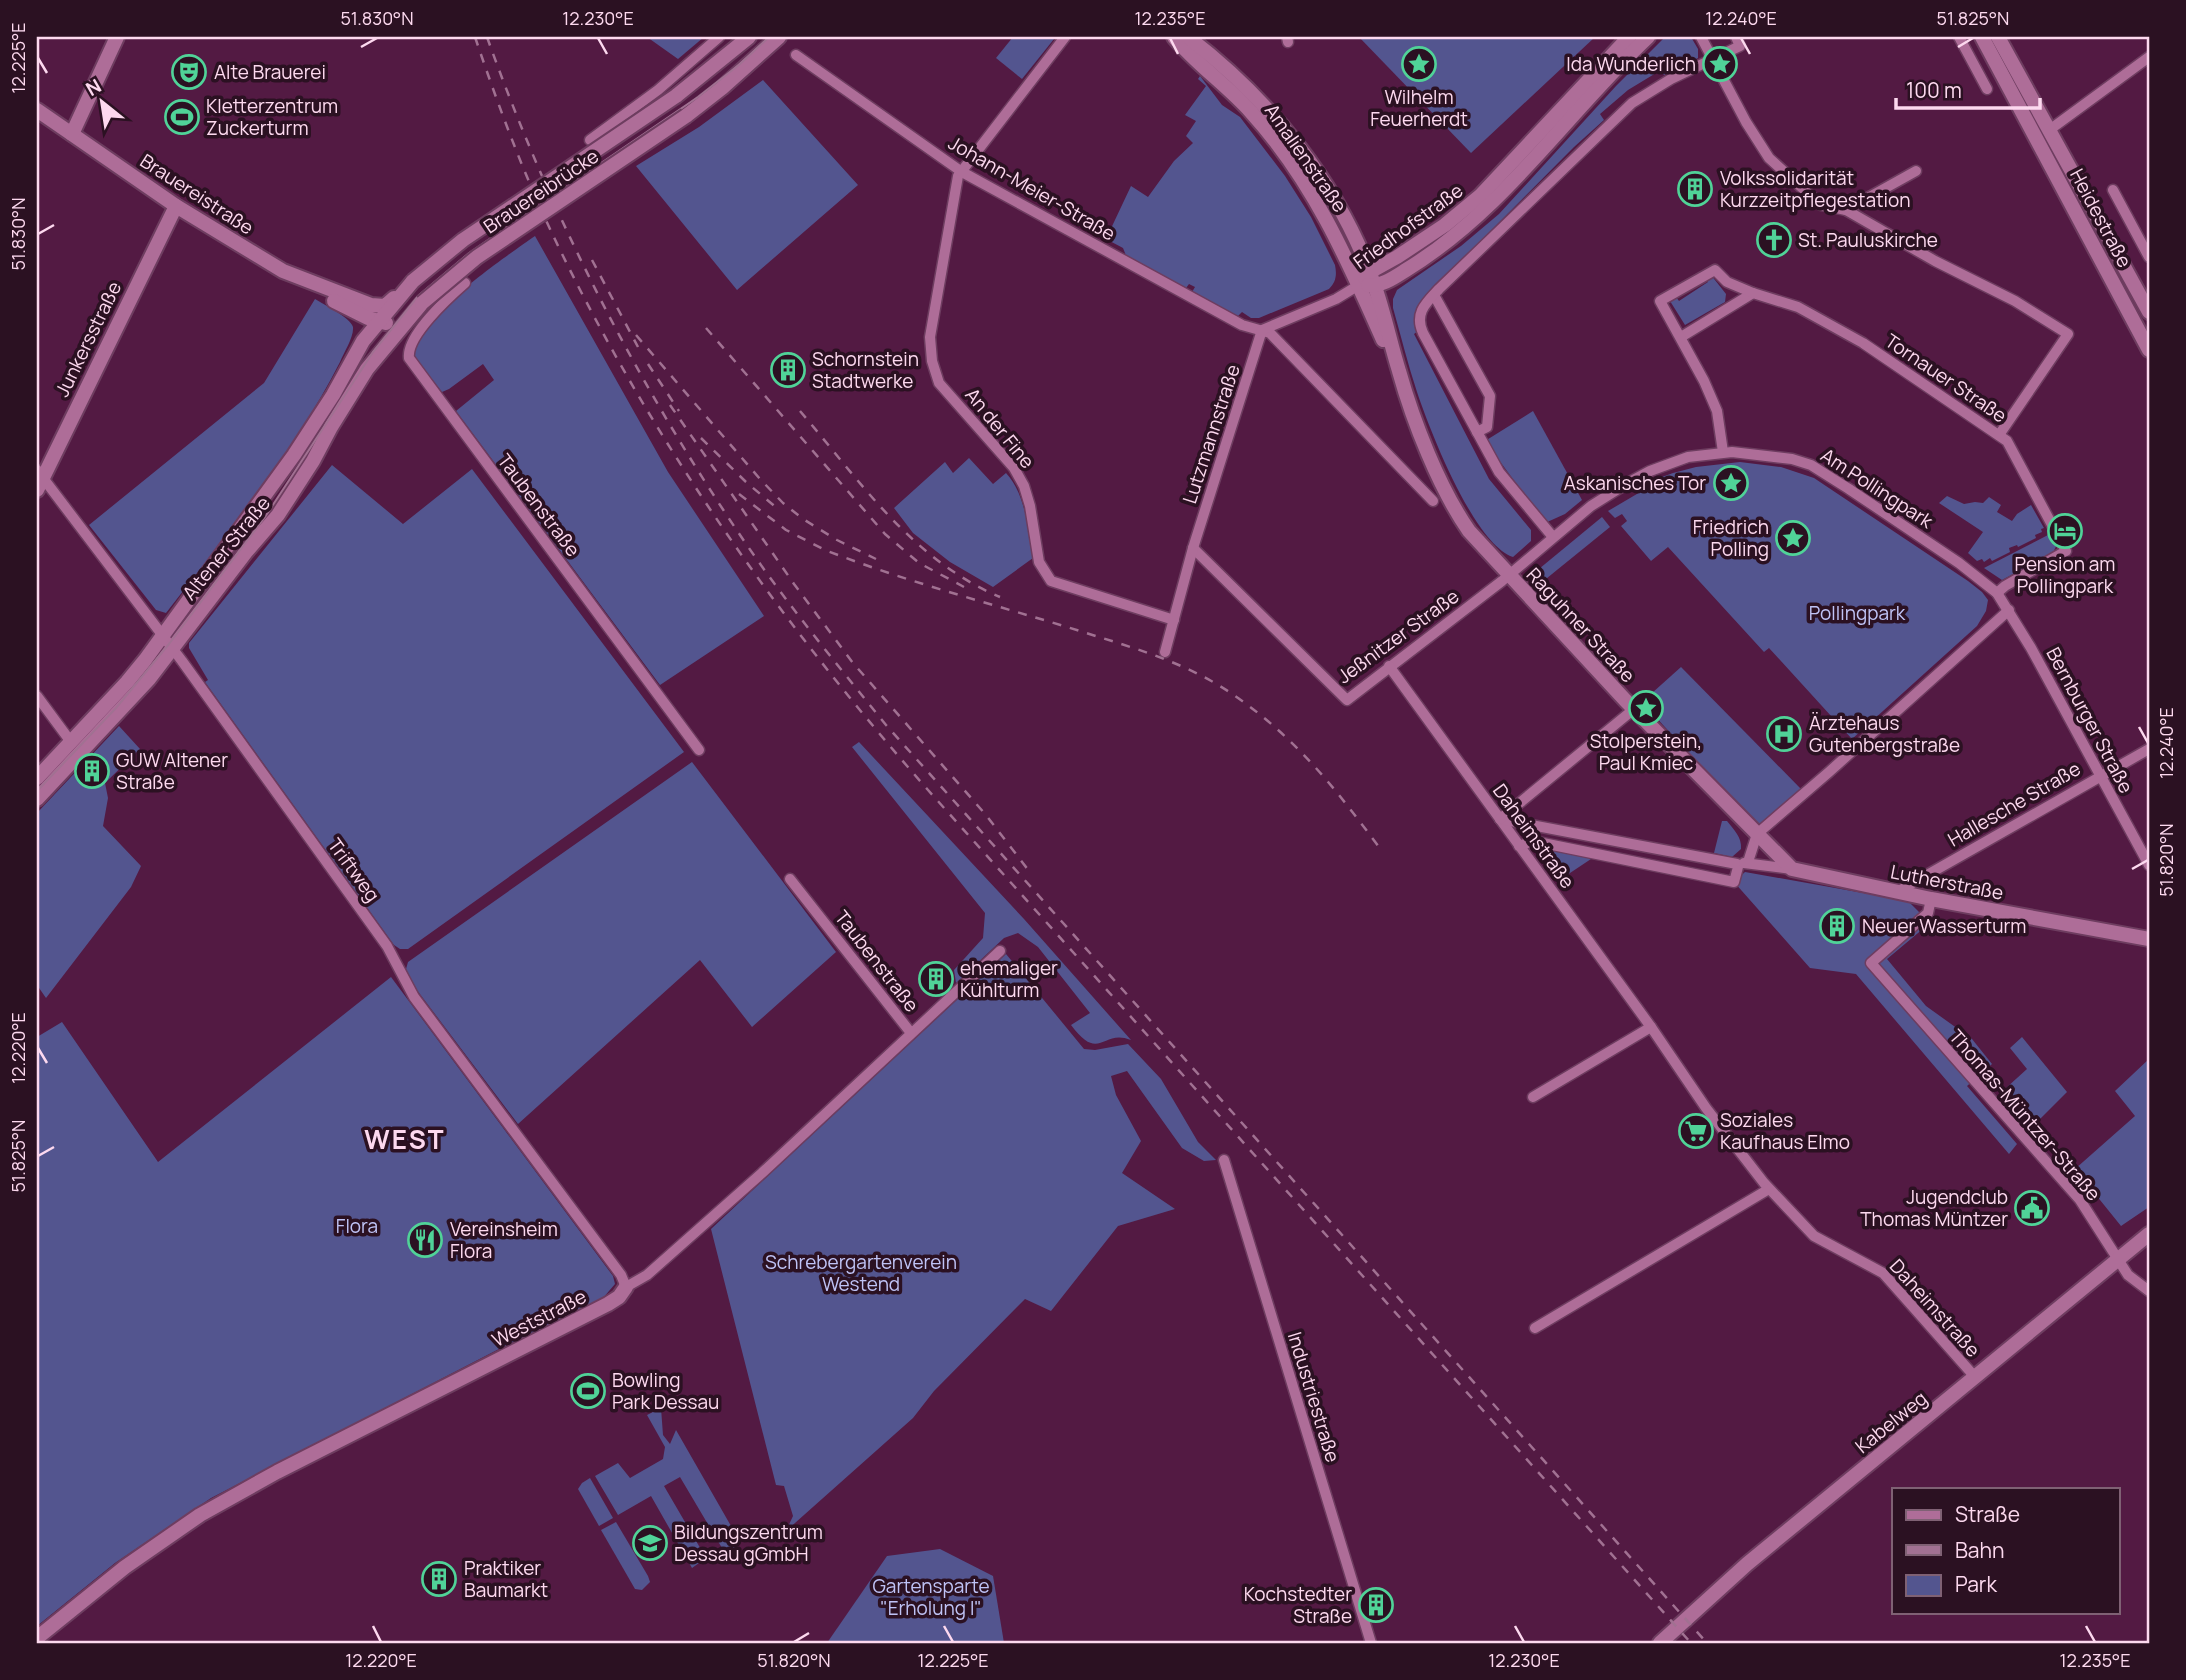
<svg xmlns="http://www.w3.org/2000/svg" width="2186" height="1680" font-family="Manrope,sans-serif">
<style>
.green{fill:#53558f}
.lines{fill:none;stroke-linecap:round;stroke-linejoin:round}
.street-casing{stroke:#6e3d60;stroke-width:13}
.secondary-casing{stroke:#6e3d60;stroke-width:18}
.street{stroke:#ae6d98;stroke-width:10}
.secondary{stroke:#ae6d98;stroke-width:14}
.tram{stroke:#a17192;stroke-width:2}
.rail{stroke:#a17192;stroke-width:2.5;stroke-dasharray:9 9;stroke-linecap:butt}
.secondary-bridge-casing{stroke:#6e3d60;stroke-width:18;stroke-linecap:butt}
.secondary-bridge{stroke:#ae6d98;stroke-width:14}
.ticks{fill:none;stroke:#fdd9ef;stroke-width:2.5}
.labels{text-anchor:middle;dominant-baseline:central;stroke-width:7;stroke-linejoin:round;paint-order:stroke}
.poi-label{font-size:19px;fill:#fdd9ef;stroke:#2b1122;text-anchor:start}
.street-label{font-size:19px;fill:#fdd9ef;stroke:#2b1122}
.park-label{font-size:19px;fill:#bfc3f6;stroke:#2b1122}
.district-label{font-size:26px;font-weight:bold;letter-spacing:2px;fill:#fdd9ef;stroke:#2b1122}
.neatline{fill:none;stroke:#fdd9ef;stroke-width:2.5}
.ticks-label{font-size:18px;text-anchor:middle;fill:#fdd9ef}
</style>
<rect width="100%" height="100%" fill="#531a43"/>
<!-- green -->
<g class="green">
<polygon points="647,37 704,37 678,59"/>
<polygon points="1013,37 1051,37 1054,39 1022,79 996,58"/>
<polygon points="1359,37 1595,37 1471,153"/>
<path d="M1665,37H1691L1698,49V58L1664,75L1661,70L1628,90L1600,114L1604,120L1574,147L1425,297L1416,313L1418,331L1414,334L1489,479L1531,530V541L1513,557C1474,544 1430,431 1417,392C1408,365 1401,336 1393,308V299L1397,290L1461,246L1499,214L1616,86Z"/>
<path d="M1200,76L1222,105L1240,117L1285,176L1311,217L1335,265C1337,275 1336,282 1329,289L1259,318H1251L1242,312L1238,316L1192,292L1195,287L1189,284L1186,288L1127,258L1123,248L1106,239L1131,186L1148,197L1174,161L1193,143L1186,136L1196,121L1185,115L1206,86L1198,79Z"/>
<polygon points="763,80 858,185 737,290 636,166 699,127"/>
<path d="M535,236L668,472L764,616L660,685L456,411L494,380L483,364L449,389L442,392L413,355C415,318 505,257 535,236Z"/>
<polygon points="1711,275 1726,294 1725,302 1685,325 1670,301 1676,297 1679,301 1708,282 1707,278"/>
<path d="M315,299C323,304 351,318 353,327C354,337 344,352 340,362C294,452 228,533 166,613L156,610L89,525L264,383Z"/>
<polygon points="1533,411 1582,500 1565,514 1545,523 1485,441"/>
<path d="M969,458L993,484L1006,473C1026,495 1028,529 1033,558L993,587L950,562L913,533L894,508L945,462L953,473Z"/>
<polygon points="1740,462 1781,467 1814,478 1968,581 1982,592 1988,600 1986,611 1977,626 1852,739 1769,648 1764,652 1668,547 1651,561 1621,526 1627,521 1622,514 1615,518 1608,511 1642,491 1654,480 1673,473 1696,467"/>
<polygon points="332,465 403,524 472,469 684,752 408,949 400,949 394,945 205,682 208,680 189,648 189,643"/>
<polygon points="1947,496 1964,504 1975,502 1983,503 1989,497 2001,505 1997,512 2012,521 2017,514 2031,505 2044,528 2041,529 2042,532 2035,535 2036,538 2018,547 2017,545 2009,548 2010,552 1992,561 1990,558 1984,562 1982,559 1977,561 1968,553 1983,532 1939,503"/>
<polygon points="1602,517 1610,527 1536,587 1528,578"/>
<polygon points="2048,535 2052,535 2057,544 2053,553 2002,580 1984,568"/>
<polygon points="1681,667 1801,789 1758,829 1642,702"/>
<polygon points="119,726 140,749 105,783 108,798 103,826 141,866 131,887 46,998 37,985 37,813"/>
<path d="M859,742L1024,919L1131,1040C1102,1028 1100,1064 1071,1025L1090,1013L1038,947L1018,933L1004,938L956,983L954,970L983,938L985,913L852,747Z"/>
<polygon points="692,762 836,952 752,1027 700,960 518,1124 410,981 406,969 408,962"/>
<path d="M1722,821H1727C1734,830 1742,837 1741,849L1732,857L1714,853Z"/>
<polygon points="1538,846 1594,857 1558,881 1535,849"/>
<polygon points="1745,872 1908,901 1930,923 1887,959 1926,1006 1972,1039 1992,1064 1967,1086 2017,1144 2009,1154 1856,974 1810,968 1734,882"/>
<polygon points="1006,954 1084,1049 1095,1050 1128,1044 1161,1079 1198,1142 1216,1160 1204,1161 1182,1148 1127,1071 1111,1076 1116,1095 1141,1141 1122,1173 1175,1209 1118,1226 1051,1311 1025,1299 934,1391 913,1418 786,1531 793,1516 784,1486 776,1485 711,1229"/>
<polygon points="391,977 613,1276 615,1284 603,1298 497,1350 211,1498 115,1563 37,1626 37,1037 62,1022 158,1162"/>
<polygon points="2022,1037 2067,1092 2036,1123 2006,1088 2027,1069 2010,1048"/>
<polygon points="2149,1059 2149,1207 2121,1226 2075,1169 2135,1116 2115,1091"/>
<polygon points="661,1408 663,1435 670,1444 676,1430 731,1526 728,1529 737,1543 733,1545 736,1550 724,1556 722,1548 680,1477 664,1486 706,1558 692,1568 651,1496 618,1515 595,1476 618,1463 630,1478 663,1459 665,1447 647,1415"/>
<polygon points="590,1478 613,1518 599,1526 578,1489 582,1483"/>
<polygon points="616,1522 648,1576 650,1582 642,1590 635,1589 601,1530"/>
<polygon points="940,1549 993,1576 1004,1643 827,1643 887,1556"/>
</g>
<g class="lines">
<!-- street casing -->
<g class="street-casing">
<g id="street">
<polyline points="1065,37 958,176 930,337 932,361 939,383 1014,468 1024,486 1030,506 1039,562 1051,581 1174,620"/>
<polyline points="1287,37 1288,42"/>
<polyline points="1701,37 1746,122 1769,158 1821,205 1846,210 1935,261 2015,301 2068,334 1999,435"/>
<polyline points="1959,37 1987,89"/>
<polyline points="796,55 962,172 1242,325 1270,333 1433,501"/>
<polyline points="2048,131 2149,57"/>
<polyline points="590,140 658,90 719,37"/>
<polyline points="2113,190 2149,257"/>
<polyline points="1846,210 1916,171"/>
<path d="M465,283C449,297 406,336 409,358L699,750"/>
<polyline points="1434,295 1490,396 1487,427 1477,432"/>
<polyline points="1681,337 1753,293"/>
<polyline points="1723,452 1717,411 1704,381 1660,301 1715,270 1727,282 1753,293 1798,307 1863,343 2007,441 2066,551 2005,586 1997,593"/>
<polyline points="37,470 182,661 387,946 414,997 621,1275 626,1287 647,1275 762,1173 1000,951"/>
<path d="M1553,537L1499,472L1423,333C1414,313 1426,303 1439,289L1632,103L1671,79L1740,46L1736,37"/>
<polyline points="1193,548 1347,700 1502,581 1591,506 1626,484 1650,471 1688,457 1732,452 1792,459 1811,465 1849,489 1959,563 1997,593 2031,648 2149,865"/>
<polyline points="1165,652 1193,548 1262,330 1336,299 1359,285"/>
<polyline points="1389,666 1651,1027 1706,1108 1764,1183 1814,1236 1883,1273 1975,1377"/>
<polyline points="37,696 71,742"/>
<polyline points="1500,819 1737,864 1738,867 1734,882 1533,841 1519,846"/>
<polyline points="1500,819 1634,709"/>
<polyline points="1748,862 1757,834 1829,772 2009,610"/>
<polyline points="1744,863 1792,869"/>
<polyline points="790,879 911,1033"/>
<polyline points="1897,892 2149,749"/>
<polyline points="1931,899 1928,913 1871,963 2080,1200 2128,1275 2149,1291"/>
<polyline points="1533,1097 1651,1027"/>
<polyline points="1224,1160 1371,1643"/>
<polyline points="1535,1328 1769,1189"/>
</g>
</g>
<!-- secondary casing -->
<g class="secondary-casing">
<g id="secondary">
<path d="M1174,37C1195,63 1228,86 1251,112C1312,179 1347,258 1383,340"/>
<path d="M1188,37C1270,100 1340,185 1374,284C1384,312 1390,342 1399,371C1413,421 1439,488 1469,531L1625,700L1792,869L1931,899L2149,939"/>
<polyline points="1982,37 2149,350"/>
<polyline points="1998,37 2149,312"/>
<polyline points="676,96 749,37"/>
<polyline points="37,110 176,206 283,271 371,305 385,306 394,298"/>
<polyline points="686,116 722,88 779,37"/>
<polyline points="72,134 117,37"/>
<polyline points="1365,278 1370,272 1397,257 1445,225 1480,196 1629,37"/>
<path d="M1368,285C1381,287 1395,277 1406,270C1504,210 1566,114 1648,37"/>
<polyline points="334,301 368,318 386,323"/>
<polyline points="37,490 176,206"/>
<polyline points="37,778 127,682 145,660 294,455 333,395 363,341 413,281"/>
<polyline points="37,799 149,679 246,552 278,515 313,461 331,427 367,369 422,303"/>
<polyline points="37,1638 125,1567 200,1515 277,1472 608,1304 619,1297 626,1287"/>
<polyline points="1660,1643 1747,1564 2149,1234"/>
</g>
</g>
<!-- street -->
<use href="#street" class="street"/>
<!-- secondary -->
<use href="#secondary" class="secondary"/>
<!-- tram -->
<polyline class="tram" points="37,791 116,708 169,644 265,517 373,352 419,295 469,253 698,97 740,64 769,37"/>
<!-- rail -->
<g class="rail">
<path d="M475,37C497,102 521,167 550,229C647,434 778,620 928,790L1691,1643"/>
<path d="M487,37C549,211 634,378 738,532C783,599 835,662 886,725L1707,1643"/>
<polyline points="592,260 638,347"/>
<polyline points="706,328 885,534 919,563 964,587"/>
<polyline points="636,335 760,479 783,503 803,519 837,540 876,559"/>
<polyline points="648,364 679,411"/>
<polyline points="670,405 794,584 853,663 986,815 1029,871"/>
<path d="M800,411C860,481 912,560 1000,597"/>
<polyline points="701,438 746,482 778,509"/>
<path d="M739,494L786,530L825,550C909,583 997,605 1083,632C1137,649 1191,664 1238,698C1300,742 1337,791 1382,851"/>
</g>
<!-- secondary-bridge casing -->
<g class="secondary-bridge-casing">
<g id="secondary-bridge">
<polyline points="413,281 463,240 676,96"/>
<polyline points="422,303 477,257 686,116"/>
</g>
</g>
<!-- secondary-bridge -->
<use href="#secondary-bridge" class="secondary-bridge"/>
</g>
<!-- ticks -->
<path class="ticks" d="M598,38L607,54M1170,38L1178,54M1741,38L1750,54M361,47L377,38M1958,47L1973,38M38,58L47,73M38,234L54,225M2139,727L2148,743M2132,869L2148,860M38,1048L47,1063M38,1156L54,1147M373,1626L381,1642M944,1626L953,1642M1515,1626L1524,1642M2086,1626L2095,1642M794,1642L809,1633"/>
<!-- icons -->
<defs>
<g id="sight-ring" transform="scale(1.75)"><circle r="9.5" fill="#2b1122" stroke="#50d398" stroke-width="1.5"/><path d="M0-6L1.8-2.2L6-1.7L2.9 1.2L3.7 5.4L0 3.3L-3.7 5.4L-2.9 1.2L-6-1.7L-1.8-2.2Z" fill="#50d398"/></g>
<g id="theatre-ring" transform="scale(1.75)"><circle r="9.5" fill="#2b1122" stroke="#50d398" stroke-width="1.5"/><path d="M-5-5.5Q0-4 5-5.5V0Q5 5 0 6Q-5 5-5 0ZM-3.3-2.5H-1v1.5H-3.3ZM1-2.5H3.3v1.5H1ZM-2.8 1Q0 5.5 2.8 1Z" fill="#50d398"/></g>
<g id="stadium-ring" transform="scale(1.75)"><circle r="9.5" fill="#2b1122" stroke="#50d398" stroke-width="1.5"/><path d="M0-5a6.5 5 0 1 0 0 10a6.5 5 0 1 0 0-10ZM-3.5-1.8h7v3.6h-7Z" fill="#50d398"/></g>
<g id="building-ring" transform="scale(1.75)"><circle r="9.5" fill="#2b1122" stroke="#50d398" stroke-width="1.5"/><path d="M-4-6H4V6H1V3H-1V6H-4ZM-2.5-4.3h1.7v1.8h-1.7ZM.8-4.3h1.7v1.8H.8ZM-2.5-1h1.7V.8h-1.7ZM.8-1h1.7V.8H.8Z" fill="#50d398"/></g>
<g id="church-ring" transform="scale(1.75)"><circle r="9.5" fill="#2b1122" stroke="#50d398" stroke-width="1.5"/><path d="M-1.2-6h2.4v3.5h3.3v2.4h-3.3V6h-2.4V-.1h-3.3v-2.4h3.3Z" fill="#50d398"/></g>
<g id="hotel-ring" transform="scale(1.75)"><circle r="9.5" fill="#2b1122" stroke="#50d398" stroke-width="1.5"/><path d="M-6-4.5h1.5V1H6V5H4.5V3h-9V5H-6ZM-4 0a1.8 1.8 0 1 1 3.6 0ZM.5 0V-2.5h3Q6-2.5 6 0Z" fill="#50d398"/></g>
<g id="hospital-ring" transform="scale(1.75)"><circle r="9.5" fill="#2b1122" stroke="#50d398" stroke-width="1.5"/><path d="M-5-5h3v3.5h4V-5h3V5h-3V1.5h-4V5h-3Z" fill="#50d398"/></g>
<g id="supermarket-ring" transform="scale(1.75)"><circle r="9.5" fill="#2b1122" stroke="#50d398" stroke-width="1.5"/><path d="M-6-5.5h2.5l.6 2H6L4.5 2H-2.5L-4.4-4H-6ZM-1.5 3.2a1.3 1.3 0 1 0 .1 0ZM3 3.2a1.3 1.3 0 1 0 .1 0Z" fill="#50d398"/></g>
<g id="civic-ring" transform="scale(1.75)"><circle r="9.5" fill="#2b1122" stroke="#50d398" stroke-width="1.5"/><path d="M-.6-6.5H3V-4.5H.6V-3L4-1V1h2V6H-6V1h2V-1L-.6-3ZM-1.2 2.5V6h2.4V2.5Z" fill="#50d398"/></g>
<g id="restaurant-ring" transform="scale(1.75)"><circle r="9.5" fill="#2b1122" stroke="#50d398" stroke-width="1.5"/><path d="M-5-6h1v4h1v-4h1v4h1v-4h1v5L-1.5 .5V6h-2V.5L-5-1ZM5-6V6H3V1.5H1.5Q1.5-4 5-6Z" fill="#50d398"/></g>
<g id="school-ring" transform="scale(1.75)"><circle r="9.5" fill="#2b1122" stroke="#50d398" stroke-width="1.5"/><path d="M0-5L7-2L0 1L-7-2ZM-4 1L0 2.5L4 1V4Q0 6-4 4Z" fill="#50d398"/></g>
</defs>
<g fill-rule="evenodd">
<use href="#sight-ring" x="1419" y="64"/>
<use href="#sight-ring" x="1720" y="64"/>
<use href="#theatre-ring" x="189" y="72"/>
<use href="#stadium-ring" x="182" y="117"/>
<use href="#building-ring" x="1695" y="189"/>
<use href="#church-ring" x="1774" y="240"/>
<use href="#building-ring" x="788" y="370"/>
<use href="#sight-ring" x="1731" y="483"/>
<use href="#hotel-ring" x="2065" y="531"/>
<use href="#sight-ring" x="1793" y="538"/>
<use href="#sight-ring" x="1646" y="708"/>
<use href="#hospital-ring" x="1784" y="734"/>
<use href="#building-ring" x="92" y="771"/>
<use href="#building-ring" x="1837" y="926"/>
<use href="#building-ring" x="936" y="979"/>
<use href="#supermarket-ring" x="1696" y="1131"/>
<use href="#civic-ring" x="2032" y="1208"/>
<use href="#restaurant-ring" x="425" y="1240"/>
<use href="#stadium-ring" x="588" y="1391"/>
<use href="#school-ring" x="650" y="1543"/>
<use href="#building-ring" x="439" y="1579"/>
<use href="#building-ring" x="1376" y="1605"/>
</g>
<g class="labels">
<!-- poi labels -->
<g class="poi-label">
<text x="1696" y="64" text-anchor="end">Ida Wunderlich</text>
<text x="214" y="72">Alte Brauerei</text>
<text x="1419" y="97" text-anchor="middle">Wilhelm<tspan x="1419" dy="22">Feuerherdt</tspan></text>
<text x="206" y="106">Kletterzentrum<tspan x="206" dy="22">Zuckerturm</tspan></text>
<text x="1720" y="178">Volkssolidarität<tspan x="1720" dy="22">Kurzzeitpflegestation</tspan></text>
<text x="1798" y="240">St. Pauluskirche</text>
<text x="812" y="359">Schornstein<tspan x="812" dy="22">Stadtwerke</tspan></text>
<text x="1706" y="483" text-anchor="end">Askanisches Tor</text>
<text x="1769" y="527" text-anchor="end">Friedrich<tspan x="1769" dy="22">Polling</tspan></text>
<text x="2065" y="564" text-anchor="middle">Pension am<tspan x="2065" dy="22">Pollingpark</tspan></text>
<text x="1809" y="723">Ärztehaus<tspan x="1809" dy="22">Gutenbergstraße</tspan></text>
<text x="1646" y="741" text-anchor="middle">Stolperstein,<tspan x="1646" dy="22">Paul Kmiec</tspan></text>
<text x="116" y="760">GUW Altener<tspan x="116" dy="22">Straße</tspan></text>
<text x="1862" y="926">Neuer Wasserturm</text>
<text x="960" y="968">ehemaliger<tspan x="960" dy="22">Kühlturm</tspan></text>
<text x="1720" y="1120">Soziales<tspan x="1720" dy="22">Kaufhaus Elmo</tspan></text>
<text x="2008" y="1197" text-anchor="end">Jugendclub<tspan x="2008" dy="22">Thomas Müntzer</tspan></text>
<text x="450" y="1229">Vereinsheim<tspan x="450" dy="22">Flora</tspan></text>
<text x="612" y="1380">Bowling<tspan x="612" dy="22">Park Dessau</tspan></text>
<text x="674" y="1532">Bildungszentrum<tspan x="674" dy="22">Dessau gGmbH</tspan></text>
<text x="464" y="1568">Praktiker<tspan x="464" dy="22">Baumarkt</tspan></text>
<text x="1352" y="1594" text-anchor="end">Kochstedter<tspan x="1352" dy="22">Straße</tspan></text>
</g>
<!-- street labels -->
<g class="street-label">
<text transform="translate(1306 158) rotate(55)">Amalienstraße</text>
<text transform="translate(1032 188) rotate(30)">Johann-Meier-Straße</text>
<text transform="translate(541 191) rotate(-34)">Brauereibrücke</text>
<text transform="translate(197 194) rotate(33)">Brauereistraße</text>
<text transform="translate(2101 218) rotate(62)">Heidestraße</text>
<text transform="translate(1408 226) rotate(-36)">Friedhofstraße</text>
<text transform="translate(88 339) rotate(-64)">Junkersstraße</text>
<text transform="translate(1946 378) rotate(34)">Tornauer Straße</text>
<text transform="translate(1000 428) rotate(51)">An der Fine</text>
<text transform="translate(1211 434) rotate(-72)">Lutzmannstraße</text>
<text transform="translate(1877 488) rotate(33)">Am Pollingpark</text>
<text transform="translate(539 505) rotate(53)">Taubenstraße</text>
<text transform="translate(226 548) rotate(-51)">Altener Straße</text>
<text transform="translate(1581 625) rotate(47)">Raguhner Straße</text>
<text transform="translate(1398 636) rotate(-36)">Jeßnitzer Straße</text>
<text transform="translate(2090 720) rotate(62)">Bernburger Straße</text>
<text transform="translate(2014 804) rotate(-30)">Hallesche Straße</text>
<text transform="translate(1534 836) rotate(54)">Daheimstraße</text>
<text transform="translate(354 870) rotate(54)">Triftweg</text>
<text transform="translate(1947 882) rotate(11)">Lutherstraße</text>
<text transform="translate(877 961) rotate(52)">Taubenstraße</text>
<text transform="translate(2025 1115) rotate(49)">Thomas-Müntzer-Straße</text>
<text transform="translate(1935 1308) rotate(48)">Daheimstraße</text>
<text transform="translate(539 1318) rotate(-27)">Weststraße</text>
<text transform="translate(1314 1397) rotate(73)">Industriestraße</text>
<text transform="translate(1891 1422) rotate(-39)">Kabelweg</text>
</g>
<!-- park labels -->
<g class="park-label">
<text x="1857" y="613">Pollingpark</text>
<text x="357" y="1226">Flora</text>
<text x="861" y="1262">Schrebergartenverein<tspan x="861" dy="22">Westend</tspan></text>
<text x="931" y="1586">Gartensparte<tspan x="931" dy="22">"Erholung I"</tspan></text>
</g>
<!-- district labels -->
<g class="district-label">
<text x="405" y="1139">WEST</text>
</g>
</g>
<!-- border -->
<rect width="2186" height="1680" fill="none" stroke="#2b1122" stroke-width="77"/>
<!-- legend -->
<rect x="1892" y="1488" width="228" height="126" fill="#2b1122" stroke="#7f6174" stroke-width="2"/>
<rect x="1906" y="1510" width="35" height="10" fill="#ae6d98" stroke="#7f6174" stroke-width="2"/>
<text x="1955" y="1522" font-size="21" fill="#fdd9ef">Straße</text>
<rect x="1906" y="1545" width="35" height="10" fill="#a17192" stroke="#7f6174" stroke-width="2"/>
<text x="1955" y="1558" font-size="21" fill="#fdd9ef">Bahn</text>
<rect x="1906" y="1575" width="35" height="21" fill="#53558f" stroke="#7f6174" stroke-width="2"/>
<text x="1955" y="1592" font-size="21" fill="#fdd9ef">Park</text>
<!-- north arrow -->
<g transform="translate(102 102) rotate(330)" stroke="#2b1122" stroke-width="5" paint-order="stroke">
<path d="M0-5L12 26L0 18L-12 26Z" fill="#fdd9ef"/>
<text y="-10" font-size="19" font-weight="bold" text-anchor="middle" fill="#fdd9ef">N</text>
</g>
<!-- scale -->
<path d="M1896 98v10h144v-10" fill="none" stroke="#fdd9ef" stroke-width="3.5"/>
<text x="1906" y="98" font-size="21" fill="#fdd9ef" stroke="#2b1122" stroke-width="5" paint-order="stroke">100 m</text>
<rect x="38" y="38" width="2110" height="1604" class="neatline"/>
<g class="ticks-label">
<text x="377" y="25">51.830°N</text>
<text x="598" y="25">12.230°E</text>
<text x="1170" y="25">12.235°E</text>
<text x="1741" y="25">12.240°E</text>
<text x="1973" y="25">51.825°N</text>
<text transform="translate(19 58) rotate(-90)" y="6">12.225°E</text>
<text transform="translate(19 234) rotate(-90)" y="6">51.830°N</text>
<text transform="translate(2167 743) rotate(-90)" y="6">12.240°E</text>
<text transform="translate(2167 860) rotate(-90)" y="6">51.820°N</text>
<text transform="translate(19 1048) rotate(-90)" y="6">12.220°E</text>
<text transform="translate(19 1156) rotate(-90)" y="6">51.825°N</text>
<text x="381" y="1667">12.220°E</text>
<text x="794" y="1667">51.820°N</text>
<text x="953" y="1667">12.225°E</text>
<text x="1524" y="1667">12.230°E</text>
<text x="2095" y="1667">12.235°E</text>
</g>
</svg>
